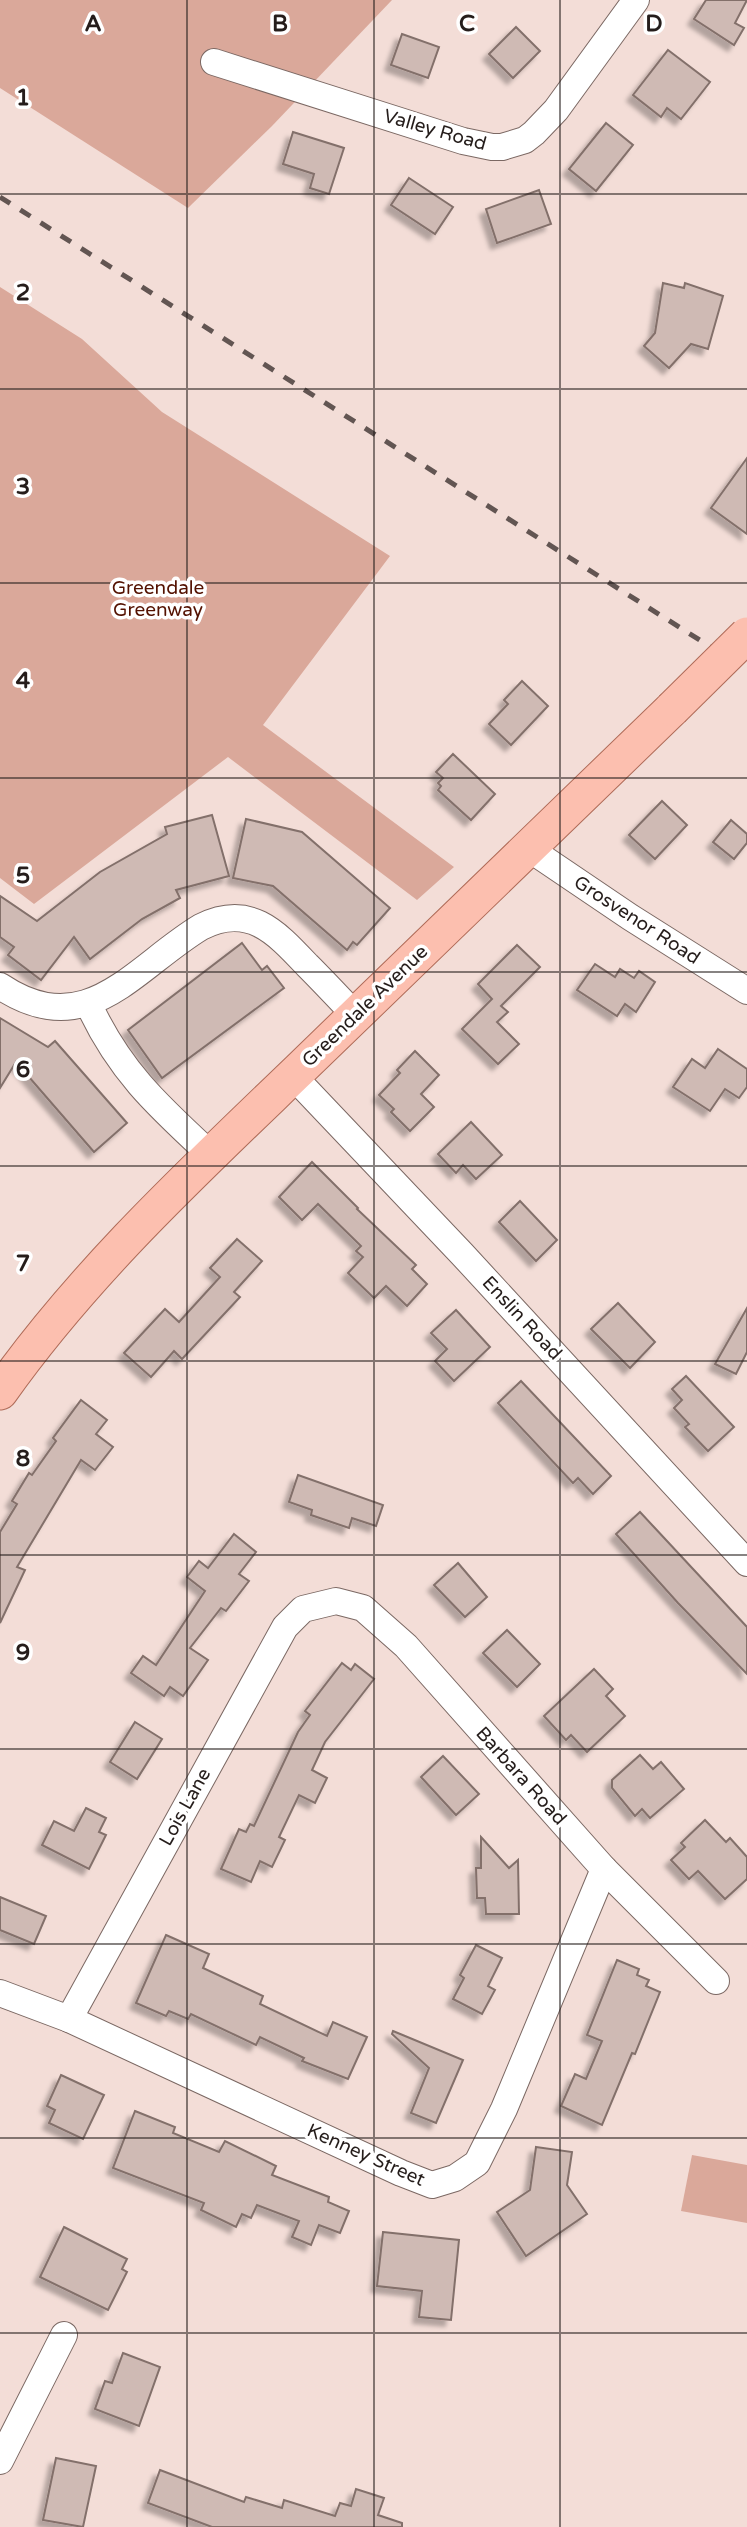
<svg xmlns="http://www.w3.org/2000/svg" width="747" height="2527" font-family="'Varela Round',sans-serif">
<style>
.green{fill:#daa89a}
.building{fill:#cfbab4;stroke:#83706b;stroke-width:2;filter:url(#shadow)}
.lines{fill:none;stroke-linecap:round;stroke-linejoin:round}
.minor-casing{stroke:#7b6863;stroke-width:28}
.major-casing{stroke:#af6b58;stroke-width:37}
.minor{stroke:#fff;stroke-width:26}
.major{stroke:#fcbfaf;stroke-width:35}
.rail{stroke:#625552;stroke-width:5;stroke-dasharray:12 12;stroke-linecap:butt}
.major-bridge-casing{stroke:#af6b58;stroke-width:37;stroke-linecap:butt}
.major-bridge{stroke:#fcbfaf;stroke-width:35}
.grid{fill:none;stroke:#251d1b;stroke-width:2;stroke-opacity:0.55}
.labels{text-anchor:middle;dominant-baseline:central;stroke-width:7;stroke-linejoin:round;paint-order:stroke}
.street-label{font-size:19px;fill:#251d1b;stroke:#fff}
.park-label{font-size:19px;fill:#531100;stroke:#fff}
.grid-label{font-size:23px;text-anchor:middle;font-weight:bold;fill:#251d1b;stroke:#fff;stroke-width:7;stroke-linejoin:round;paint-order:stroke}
</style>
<defs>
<filter id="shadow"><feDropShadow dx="-6" dy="6" stdDeviation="2" flood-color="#0004"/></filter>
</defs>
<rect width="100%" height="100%" fill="#f3ddd7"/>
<!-- green -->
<g class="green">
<polygon points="0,0 392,0 272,126 188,208 0,88"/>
<polygon points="0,287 82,339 162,412 390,556 263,725 454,867 417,900 228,757 34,904 0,878"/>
<polygon points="692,2155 747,2165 747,2223 681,2211"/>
</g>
<!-- building -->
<g class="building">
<polygon points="706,0 747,0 735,23 744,28 734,45 694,19"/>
<polygon points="516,27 540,51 513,78 489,54"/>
<polygon points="402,34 439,47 428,78 391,65"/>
<polygon points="668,50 710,82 681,119 667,108 661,117 633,95"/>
<polygon points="606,123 633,145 596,191 569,169"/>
<polygon points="293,132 344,148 329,194 310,188 314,174 283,164"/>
<polygon points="409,178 453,207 435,234 391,205"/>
<polygon points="539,190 551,224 497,243 486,209"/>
<polygon points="663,283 684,288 685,283 723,296 708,349 691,344 669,368 644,346 655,333"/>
<polygon points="747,458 747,534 711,508"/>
<polygon points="522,681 548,706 511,745 489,724 508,704 504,700"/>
<polygon points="453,754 495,794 471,820 438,790 441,786 438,783 443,778 436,772"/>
<polygon points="662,801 687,825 655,859 629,835"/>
<polygon points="212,815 229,876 176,890 180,898 142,919 90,959 74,937 41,980 8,955 14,947 0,937 0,896 37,921 100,872 167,834 165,827"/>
<polygon points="246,819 302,832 390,908 357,945 353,942 347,950 273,886 233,878"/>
<polygon points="731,820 747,834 747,843 734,859 713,842"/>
<polygon points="242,943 262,970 267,966 284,988 162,1078 128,1030"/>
<polygon points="517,945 540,967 501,1006 508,1012 497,1022 519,1044 498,1064 462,1029 492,999 478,984"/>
<polygon points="595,964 615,977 620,969 634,978 639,971 655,982 636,1012 625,1004 617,1016 577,990"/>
<polygon points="0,1018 48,1047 55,1041 127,1123 94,1152 16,1062 0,1088"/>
<polygon points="718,1049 747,1069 747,1087 739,1098 725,1089 710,1111 673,1087 692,1059 705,1068"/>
<polygon points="415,1051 439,1075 421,1094 434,1107 410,1131 391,1112 394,1109 379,1095 400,1073 397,1070"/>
<polygon points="471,1122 502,1155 476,1179 463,1165 456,1173 438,1154"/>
<polygon points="312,1162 358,1208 357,1209 416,1265 412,1269 427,1284 407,1306 386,1286 374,1298 348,1273 363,1257 356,1251 361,1246 318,1204 302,1220 279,1197"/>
<polygon points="520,1201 557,1240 536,1261 499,1222"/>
<polygon points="237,1239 262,1261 234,1292 240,1297 182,1359 174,1351 151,1377 124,1353 165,1309 179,1322 220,1277 210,1268"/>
<polygon points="618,1303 655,1342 630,1368 591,1329"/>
<polygon points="747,1308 747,1352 736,1374 715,1364"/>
<polygon points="456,1310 490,1347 454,1381 435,1361 447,1349 431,1333"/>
<polygon points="686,1376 734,1427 708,1451 685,1427 689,1424 674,1408 682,1400 672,1389"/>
<polygon points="521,1381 611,1476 593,1494 578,1478 573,1483 498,1403"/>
<polygon points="81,1400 107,1420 96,1434 113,1447 95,1470 81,1460 17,1567 25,1570 0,1623 0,1532 17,1504 12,1501 29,1473 32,1475 56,1441 53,1438"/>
<polygon points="298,1475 383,1505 376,1526 352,1518 349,1528 311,1515 312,1510 289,1502"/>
<polygon points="640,1512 747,1627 747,1674 678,1603 616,1534"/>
<polygon points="234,1534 256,1552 239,1574 249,1581 226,1611 221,1608 190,1648 208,1660 183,1696 170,1687 164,1696 131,1673 143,1656 156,1665 205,1591 187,1577 199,1561 208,1568"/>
<polygon points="458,1563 487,1597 465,1617 434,1585"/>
<polygon points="507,1630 540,1664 517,1687 483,1653"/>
<polygon points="342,1663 351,1670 355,1664 374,1679 325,1742 312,1770 327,1778 315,1803 299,1795 279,1837 285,1840 272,1867 260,1861 251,1882 221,1869 239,1829 246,1832 250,1824 254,1826 298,1732 310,1715 305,1711"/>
<polygon points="594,1669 613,1689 606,1696 625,1716 587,1752 571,1735 566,1740 544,1716"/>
<polygon points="135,1722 162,1739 137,1779 110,1762"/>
<polygon points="640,1755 653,1769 661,1762 684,1789 650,1818 642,1809 635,1816 612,1788 612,1780"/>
<polygon points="443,1756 479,1794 456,1815 421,1777"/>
<polygon points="86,1808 106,1818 99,1832 106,1835 89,1869 42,1845 54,1821 74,1831"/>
<polygon points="705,1820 726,1842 730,1838 747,1857 747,1879 725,1899 698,1871 689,1879 671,1860 685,1847 681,1843"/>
<polygon points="481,1837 509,1868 518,1860 519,1914 486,1914 485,1898 477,1898 476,1868 481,1868"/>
<polygon points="0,1897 46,1916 34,1944 0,1930"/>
<polygon points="166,1935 209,1954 203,1968 263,1996 260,2004 327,2036 333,2022 367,2037 348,2079 302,2061 304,2058 260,2037 256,2045 191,2014 188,2019 169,2011 166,2016 136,2003"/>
<polygon points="476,1945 502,1958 488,1986 495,1990 482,2014 453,1999 464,1978 460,1975"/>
<polygon points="617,1960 639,1969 637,1975 649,1980 646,1986 660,1992 635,2054 632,2053 602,2125 561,2106 575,2074 586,2079 602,2041 587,2035"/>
<polygon points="393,2031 463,2060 436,2123 411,2113 429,2068 392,2034"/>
<polygon points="61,2075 104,2095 83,2139 49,2123 55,2110 47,2106"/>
<polygon points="135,2111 175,2127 173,2133 219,2152 225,2141 276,2166 272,2175 329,2197 328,2202 349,2211 340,2233 319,2225 311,2245 292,2237 299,2221 257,2205 251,2218 242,2214 236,2227 201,2210 204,2203 113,2168"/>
<polygon points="536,2147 572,2152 567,2185 587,2214 526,2256 497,2212 530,2190"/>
<polygon points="64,2227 127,2259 122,2269 127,2272 108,2310 40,2277"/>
<polygon points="383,2232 459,2240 451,2320 419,2317 422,2291 377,2286"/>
<polygon points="123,2353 160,2367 139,2426 95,2409 105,2381 112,2383"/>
<polygon points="56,2458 96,2466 83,2527 43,2520"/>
<polygon points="160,2470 244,2502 246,2497 282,2508 284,2500 335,2516 340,2503 351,2506 356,2489 384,2498 378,2515 402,2523 402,2527 212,2527 148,2503"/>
</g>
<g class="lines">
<!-- minor casing -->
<g class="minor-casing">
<g id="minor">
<polyline points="214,62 463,141 492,147 502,147 525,140 534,133 556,110 636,0"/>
<polyline points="528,848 630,917 747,991"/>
<path d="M0,986C87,1044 133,968 201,927C249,903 275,931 307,965C323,981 339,998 355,1015"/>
<path d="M88,1003C119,1071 158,1106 211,1155"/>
<polyline points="293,1076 462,1254 747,1563"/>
<polyline points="0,1993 69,2019 401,2173 432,2185 455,2178 477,2163 504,2109 604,1869"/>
<polyline points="69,2019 285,1627 303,1609 336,1601 363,1608 406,1646 604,1869 716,1981"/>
<polyline points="0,2461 64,2335"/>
</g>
</g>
<!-- major casing -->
<g class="major-casing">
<path id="major" d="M0,1392C85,1272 193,1172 299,1070C423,950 547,829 672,709"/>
</g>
<!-- minor -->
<use href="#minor" class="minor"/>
<!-- major -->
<use href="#major" class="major"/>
<!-- rail -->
<polyline class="rail" points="0,197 747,670"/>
<!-- major-bridge casing -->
<g class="major-bridge-casing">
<polyline id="major-bridge" points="672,709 747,635"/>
</g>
<!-- major-bridge -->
<use href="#major-bridge" class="major-bridge"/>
</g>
<!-- grid -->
<path class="grid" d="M187,0V2527M374,0V2527M560,0V2527M0,194H747M0,389H747M0,583H747M0,778H747M0,972H747M0,1166H747M0,1361H747M0,1555H747M0,1749H747M0,1944H747M0,2138H747M0,2333H747"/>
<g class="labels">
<!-- street labels -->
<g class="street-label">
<text transform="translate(435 130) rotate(16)">Valley Road</text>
<text transform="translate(637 920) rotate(33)">Grosvenor Road</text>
<text transform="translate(365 1006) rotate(-44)">Greendale Avenue</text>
<text transform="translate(522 1318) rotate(47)">Enslin Road</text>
<text transform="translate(521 1776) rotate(48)">Barbara Road</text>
<text transform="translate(185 1807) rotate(-61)">Lois Lane</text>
<text transform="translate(366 2155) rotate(24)">Kenney Street</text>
</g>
<!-- park labels -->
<g class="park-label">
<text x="158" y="588">Greendale<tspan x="158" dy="22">Greenway</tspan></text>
</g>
</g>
<g class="grid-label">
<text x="93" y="31">A</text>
<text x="280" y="31">B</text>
<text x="467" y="31">C</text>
<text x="654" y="31">D</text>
<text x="23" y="105">1</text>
<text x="23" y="300">2</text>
<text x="23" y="494">3</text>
<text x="23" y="688">4</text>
<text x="23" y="883">5</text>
<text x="23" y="1077">6</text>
<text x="23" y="1271">7</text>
<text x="23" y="1466">8</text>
<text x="23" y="1660">9</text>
</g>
</svg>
